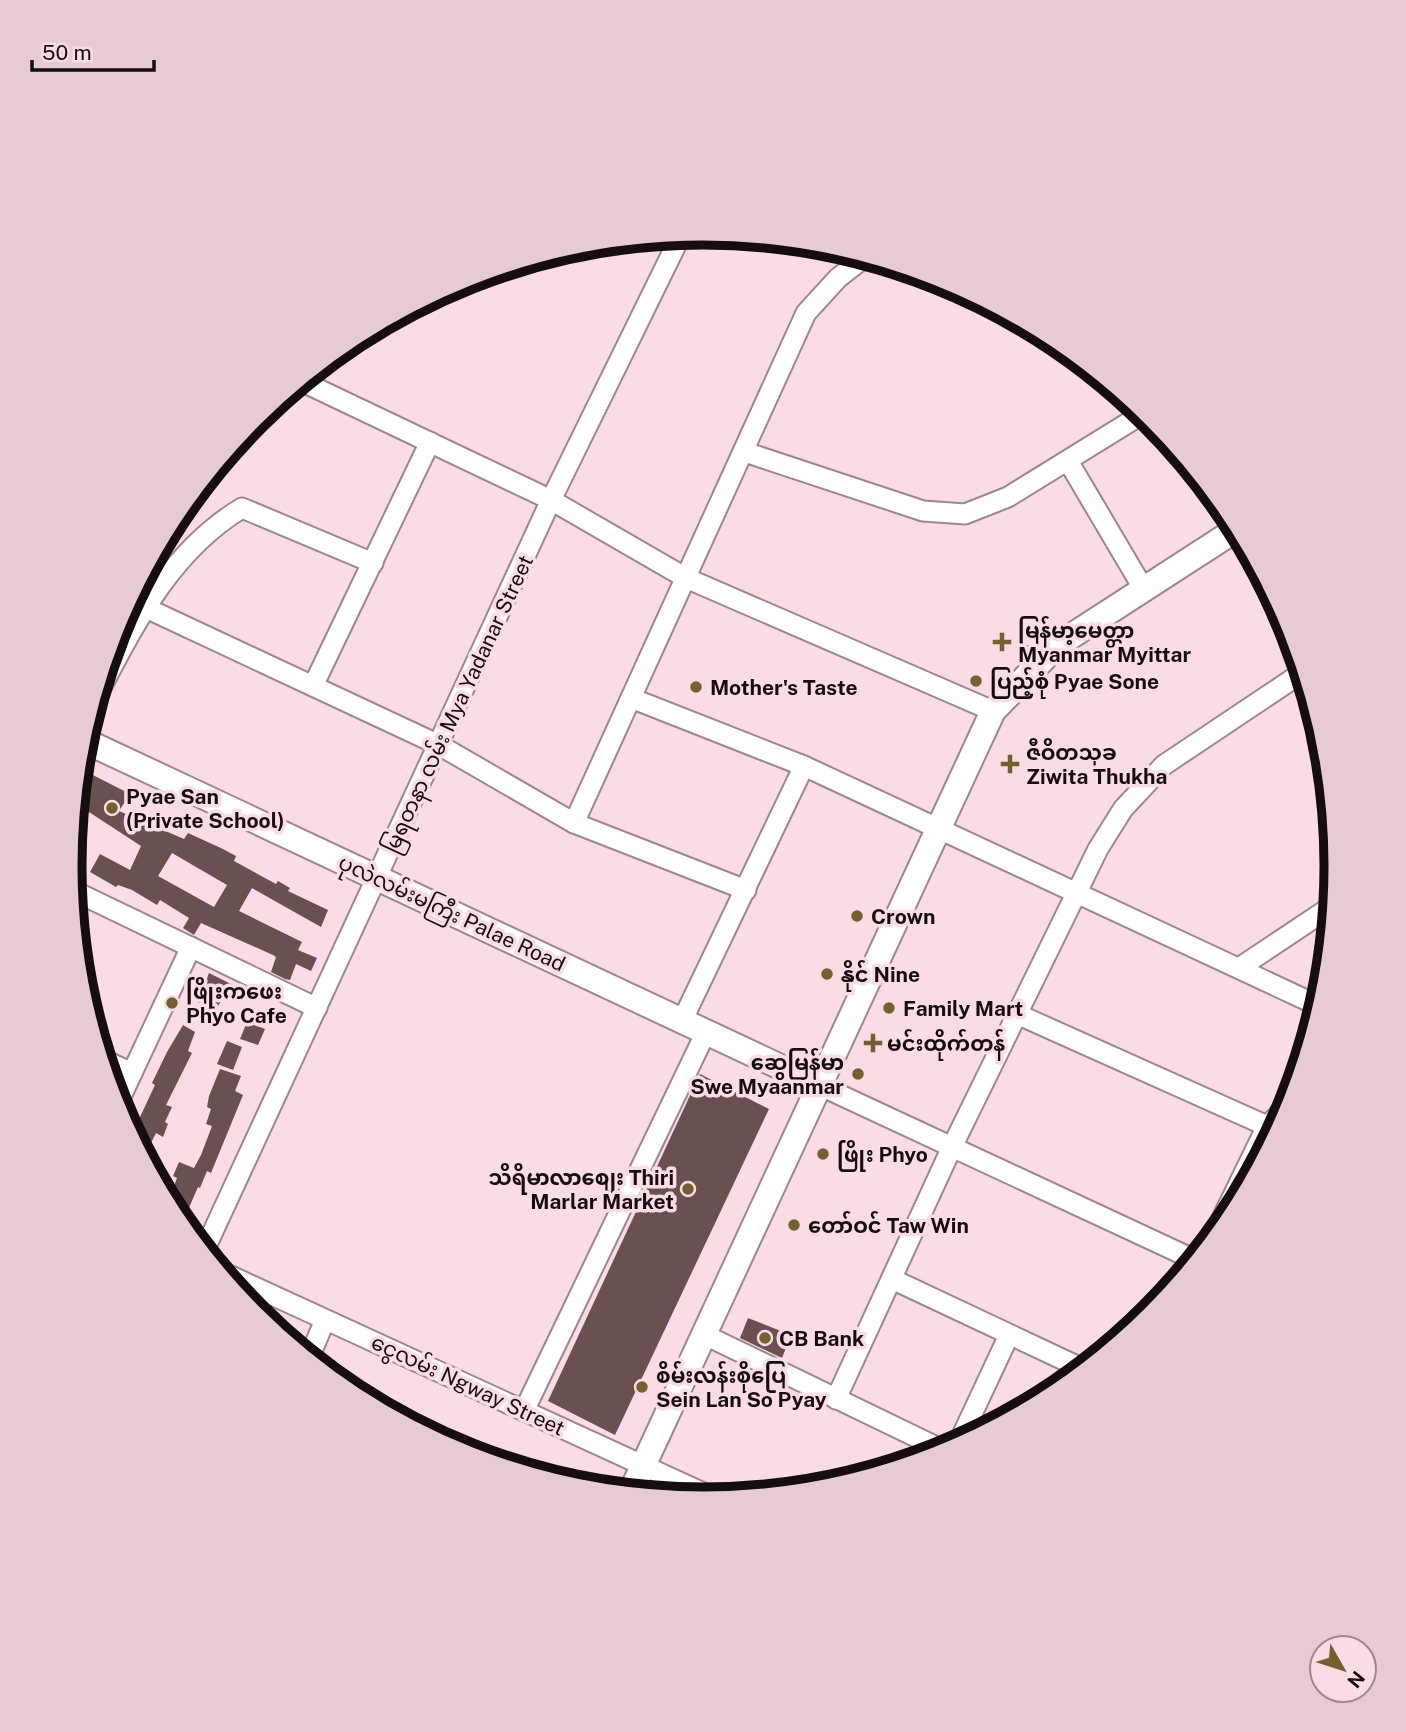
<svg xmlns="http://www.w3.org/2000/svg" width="1406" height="1732" font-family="'Public Sans','Noto Sans Myanmar',sans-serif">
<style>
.building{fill:#6a5151;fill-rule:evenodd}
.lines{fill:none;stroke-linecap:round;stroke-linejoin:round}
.minor-casing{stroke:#9f858d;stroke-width:23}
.tertiary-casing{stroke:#9f858d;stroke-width:28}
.minor{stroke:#fff;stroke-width:19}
.tertiary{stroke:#fff;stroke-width:24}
.poi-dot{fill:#70612f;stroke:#f9dce4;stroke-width:2.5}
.labels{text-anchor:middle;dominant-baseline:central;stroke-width:7;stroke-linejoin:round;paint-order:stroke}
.poi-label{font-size:21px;font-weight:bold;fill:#160d10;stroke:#f9dce4;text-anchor:start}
.street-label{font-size:21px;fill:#160d10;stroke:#f9dce4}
.rim{fill:none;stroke:#160d10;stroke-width:9}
</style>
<rect width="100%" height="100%" fill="#f9dce4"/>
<!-- building -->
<g class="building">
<path d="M85,771L130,794L119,811L184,839L188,833L223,849L236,856L234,861L276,884L278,881L290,888L288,891L328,910L321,927L252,888L239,911L302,942L298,950L317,958L311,971L296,964L290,980L285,979L271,972L276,957L273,955L201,923L194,935L183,928L189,918L160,900L157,905L132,890L118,885L116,887L90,872L100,854L130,870L141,846L89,812L72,843L78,786ZM172,853L227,885L214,907L158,876Z"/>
<polygon points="209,973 231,984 214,1013 197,1006"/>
<polygon points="247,1022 265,1029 258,1045 240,1039"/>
<polygon points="183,1025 195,1032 188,1051 192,1053 166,1105 172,1107 165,1122 168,1124 163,1137 156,1133 144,1157 132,1134 155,1085 152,1083 167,1052"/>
<polygon points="227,1041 242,1047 233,1070 217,1064"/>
<polygon points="220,1069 241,1076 235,1091 243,1095 211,1173 207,1171 200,1188 198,1187 182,1224 168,1202 177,1178 173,1176 179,1162 194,1168 201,1155 212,1126 206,1124 211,1109 207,1107 209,1096"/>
<polygon points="700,1074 769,1109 615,1435 548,1401"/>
<polygon points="748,1318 791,1335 782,1358 740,1338"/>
</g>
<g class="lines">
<!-- minor casing -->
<g class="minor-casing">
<g id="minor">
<polyline points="301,381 551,500 686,578 993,711"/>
<polyline points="745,452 923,511 965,514 1008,497 1144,413"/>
<polyline points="1068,461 1143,588"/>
<polyline points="144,607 439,745 574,823 746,890"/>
<polyline points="313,686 430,442"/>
<polyline points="631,698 804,766 1319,1006"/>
<path d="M95,699C134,626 169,552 242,508L373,563"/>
<polyline points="574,823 806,313 838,278 865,257"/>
<polyline points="72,890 317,1008"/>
<polyline points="1239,968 1332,906"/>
<polyline points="1017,1014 1267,1126"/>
<polyline points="682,1021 804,766"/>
<polyline points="104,1060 132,1073"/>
<polyline points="821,1086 1195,1260"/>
<polyline points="117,1105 191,947"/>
<polyline points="1212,1239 1267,1126 1289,1105"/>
<polyline points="204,1251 551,500 681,235"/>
<polyline points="222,1272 714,1498"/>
<polyline points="892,1279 1083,1369"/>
<polyline points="705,1335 945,1451"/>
<polyline points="309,1358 325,1320"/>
<polyline points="836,1399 952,1147 1098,849 1123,809 1164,765 1303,672"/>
<polyline points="524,1411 706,1032"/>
<polyline points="958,1444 1009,1335"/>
</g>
</g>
<!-- tertiary casing -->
<g class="tertiary-casing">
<g id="tertiary">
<polyline points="83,740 821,1086"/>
<polyline points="631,1492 993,711 1056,646 1237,529"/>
</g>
</g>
<!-- minor -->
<use href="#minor" class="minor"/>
<!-- tertiary -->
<use href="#tertiary" class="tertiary"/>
</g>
<!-- markers -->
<g class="poi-dot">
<path d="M998.5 631.5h7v7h7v7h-7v7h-7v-7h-7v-7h7z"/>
<circle cx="976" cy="681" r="7"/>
<circle cx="696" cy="687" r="7"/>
<path d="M1006.5 753.5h7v7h7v7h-7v7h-7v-7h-7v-7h7z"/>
<circle cx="112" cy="808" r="7"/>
<circle cx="857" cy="916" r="7"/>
<circle cx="827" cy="974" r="7"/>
<circle cx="172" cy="1003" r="7"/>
<circle cx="889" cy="1008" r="7"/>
<path d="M869.5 1032.5h7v7h7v7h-7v7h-7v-7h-7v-7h7z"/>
<circle cx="858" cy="1074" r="7"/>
<circle cx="823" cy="1154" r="7"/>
<circle cx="688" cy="1189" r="7"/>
<circle cx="794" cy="1225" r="7"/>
<circle cx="765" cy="1338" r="7"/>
<circle cx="642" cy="1387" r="7"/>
</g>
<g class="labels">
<!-- poi labels -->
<g class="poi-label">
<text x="1018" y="630">မြန်မာ့မေတ္တာ<tspan x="1018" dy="24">Myanmar Myittar</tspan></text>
<text x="990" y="681">ပြည့်စုံ Pyae Sone</text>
<text x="710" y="687">Mother's Taste</text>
<text x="1026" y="752">ဇီဝိတသုခ<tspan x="1026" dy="24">Ziwita Thukha</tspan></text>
<text x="126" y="796">Pyae San<tspan x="126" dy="24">(Private School)</tspan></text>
<text x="871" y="916">Crown</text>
<text x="841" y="974">နိုင် Nine</text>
<text x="186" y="991">ဖြိုးကဖေး<tspan x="186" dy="24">Phyo Cafe</tspan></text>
<text x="903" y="1008">Family Mart</text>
<text x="887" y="1043">မင်းထိုက်တန်</text>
<text x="844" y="1062" text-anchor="end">ဆွေမြန်မာ<tspan x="844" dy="24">Swe Myaanmar</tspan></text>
<text x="837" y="1154">ဖြိုး Phyo</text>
<text x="674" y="1177" text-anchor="end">သိရိမာလာစျေး Thiri<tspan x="674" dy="24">Marlar Market</tspan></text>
<text x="808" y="1225">တော်ဝင် Taw Win</text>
<text x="779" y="1338">CB Bank</text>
<text x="656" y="1375">စိမ်းလန်းစိုပြေ<tspan x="656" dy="24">Sein Lan So Pyay</tspan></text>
</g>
<!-- street labels -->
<g class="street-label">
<text transform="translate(458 704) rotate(-65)">မြရတနာ လမ်း Mya Yadanar Street</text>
<text transform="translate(452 913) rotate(25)">ပုလဲလမ်းမကြီး Palae Road</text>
<text transform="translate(468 1385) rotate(25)">ငွေလမ်း Ngway Street</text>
</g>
</g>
<!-- crop -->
<path d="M0 0H1406V1732H0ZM82 866a621 621 0 1 1 1242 0a621 621 0 1 1-1242 0Z" fill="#e7cbd3" fill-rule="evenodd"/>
<path class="rim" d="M82 866a621 621 0 1 1 1242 0a621 621 0 1 1-1242 0Z"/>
<!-- north arrow -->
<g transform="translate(1343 1669) rotate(129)"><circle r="33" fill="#f9dce4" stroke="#9e898f" stroke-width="2"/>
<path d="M0-5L12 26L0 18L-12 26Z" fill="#70612f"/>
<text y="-10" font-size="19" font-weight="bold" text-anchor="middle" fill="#160d10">N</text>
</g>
<!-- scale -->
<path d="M32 60v10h122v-10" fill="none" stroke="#160d10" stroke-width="3.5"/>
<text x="42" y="60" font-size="21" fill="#160d10" stroke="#f9dce4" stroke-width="5" paint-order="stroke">50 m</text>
</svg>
